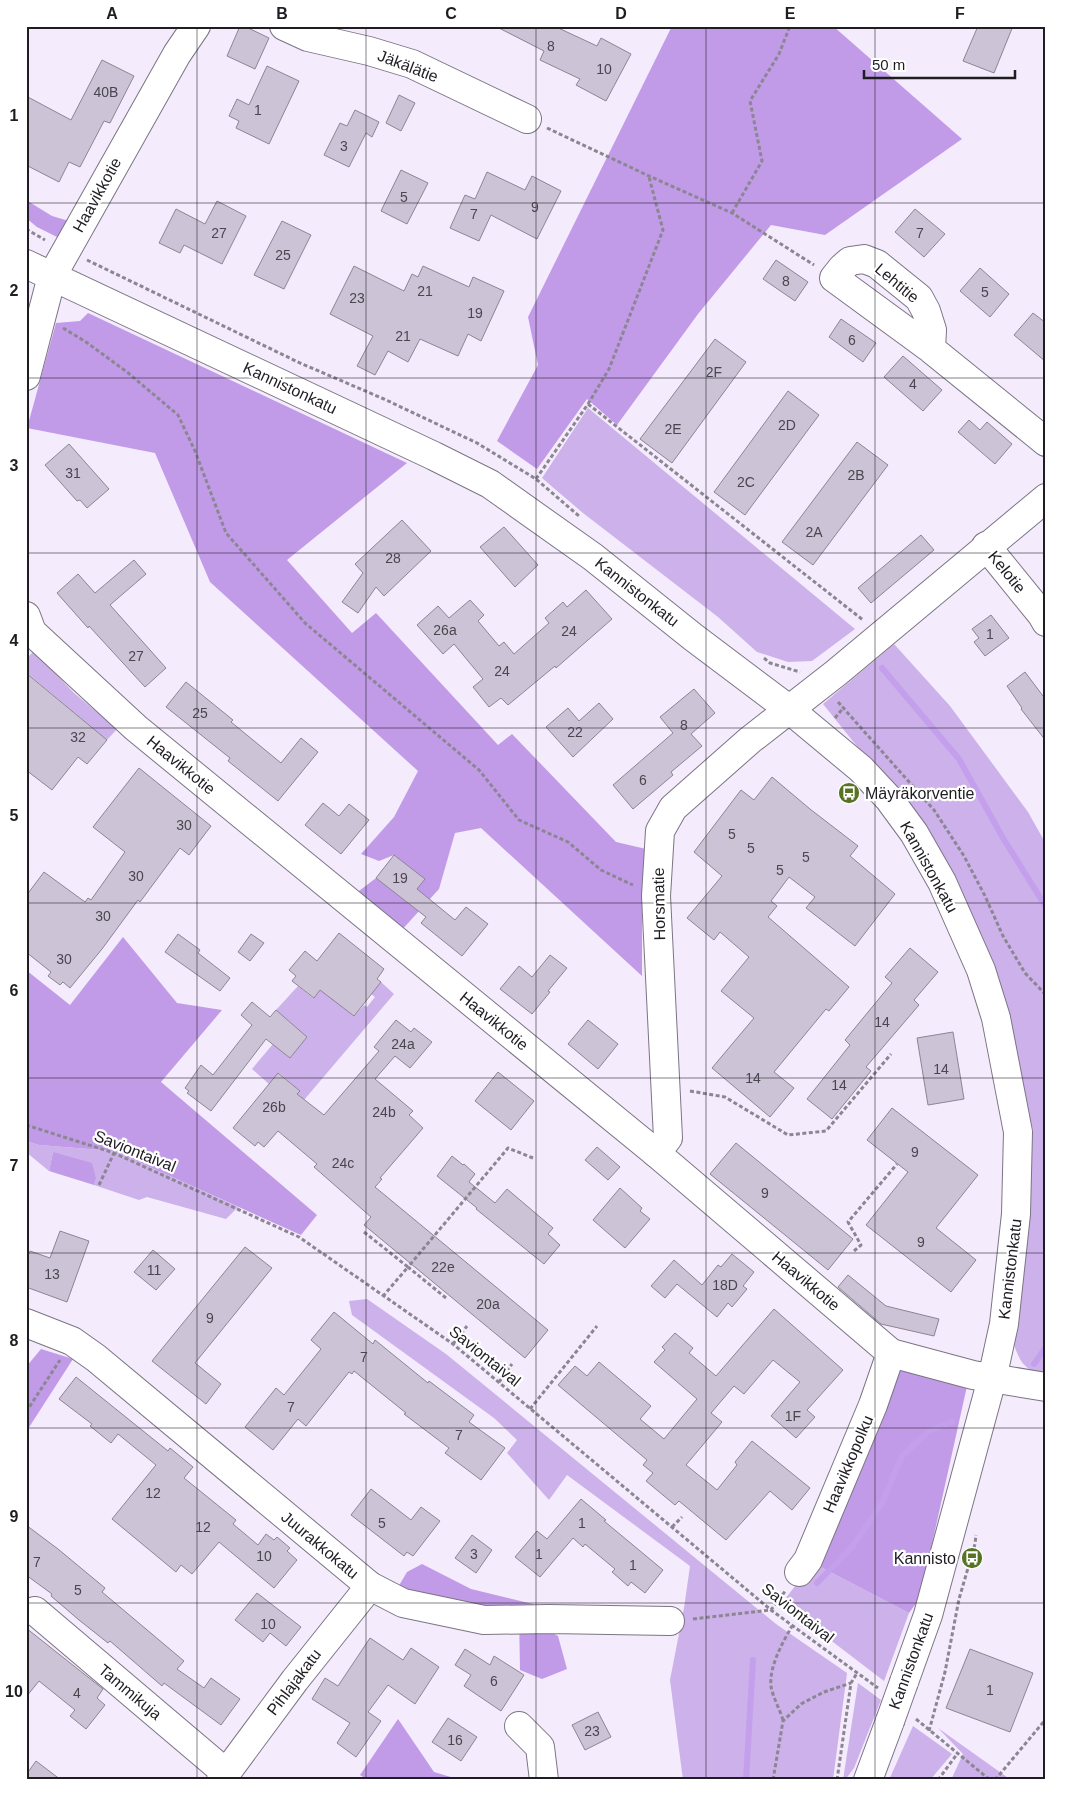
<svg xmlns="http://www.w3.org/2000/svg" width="1072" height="1806" font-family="Arial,sans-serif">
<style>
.green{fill:#ccb1eb}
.forest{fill:#c19be8}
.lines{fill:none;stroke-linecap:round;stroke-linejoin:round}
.stream{stroke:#c49fec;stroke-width:6}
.building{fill:#ccc4d6;stroke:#8c8595}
.minor-casing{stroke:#7c7484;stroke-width:30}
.path{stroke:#8c8692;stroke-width:3;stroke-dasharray:4 2.5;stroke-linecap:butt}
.minor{stroke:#fff;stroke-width:28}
.minor-bridge-casing{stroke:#7c7484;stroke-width:30;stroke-linecap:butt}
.minor-bridge{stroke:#fff;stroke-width:28}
.grid{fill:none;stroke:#1f1c22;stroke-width:1;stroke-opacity:0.55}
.labels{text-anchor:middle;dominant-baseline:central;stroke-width:4.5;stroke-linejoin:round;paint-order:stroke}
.number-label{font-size:14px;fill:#4a464f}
.street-label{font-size:16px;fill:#1f1c22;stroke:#fff}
.poi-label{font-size:16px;fill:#1f1c22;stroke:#fff;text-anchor:start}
.neatline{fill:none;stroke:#1f1c22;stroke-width:2}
.grid-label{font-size:16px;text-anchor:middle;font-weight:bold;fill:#1f1c22}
</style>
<rect width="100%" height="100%" fill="#f4ebfd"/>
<!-- green -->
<g class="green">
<polygon points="588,408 855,629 812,661 788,662 757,652 718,617 583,513 542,478"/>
<path d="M894,644L950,706L1028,812L1046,844V1374C1024,1371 1020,1362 1013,1342L1033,1130L991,967L926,832L823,704Z"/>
<polygon points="34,651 74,693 117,729 107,740 28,674 26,676 26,659"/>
<polygon points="381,982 394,994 304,1100 297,1094 300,1091 279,1073 269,1084 252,1069 273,1044 290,1058 307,1037 276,1010 298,986 313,998 321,989 354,1016 364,1005 367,1007 375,997 371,994"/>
<polygon points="26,1141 39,1145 114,1151 238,1207 226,1219 147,1197 139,1200 94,1185 96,1179 53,1152 49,1171 26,1152"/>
<polygon points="367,1299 446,1354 776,1624 847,1673 833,1780 683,1780 670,1680 684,1608 690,1566 567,1475 549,1500 507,1453 517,1440 494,1418 352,1315 349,1301"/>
<polygon points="813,1563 909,1613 884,1681 782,1603"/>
<polygon points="858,1683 881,1700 854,1768 845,1780 843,1780"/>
<polygon points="913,1726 952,1754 930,1780 889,1780"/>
<polygon points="938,1728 1011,1780 1012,1780 951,1780 963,1754"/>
</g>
<!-- forest -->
<g class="forest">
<polygon points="672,26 833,26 962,139 825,235 771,225 698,314 617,425 587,399 537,469 497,441 538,365 528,317"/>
<polygon points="26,200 52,216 69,221 59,238 37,227 26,218"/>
<polygon points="88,313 407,463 287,560 352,633 376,613 498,745 512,734 616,842 659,852 650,873 642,911 642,976 481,828 455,833 439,889 400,932 355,894 376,878 424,879 394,855 379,861 361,854 394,817 418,771 210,582 155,453 27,428 56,323 80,321"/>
<polygon points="123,937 177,1003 222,1010 161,1082 317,1215 301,1235 114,1151 39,1145 26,1141 26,970 70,1005"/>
<polygon points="53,1152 92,1163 96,1179 94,1185 49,1171"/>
<polygon points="41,1349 73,1359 26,1432 26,1367"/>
<polygon points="902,1366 967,1386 920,1598 909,1613 813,1563 877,1408"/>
<polygon points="422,1564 471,1589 533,1604 533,1622 558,1636 567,1669 542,1679 520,1670 519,1614 397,1589 407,1572"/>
<polygon points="398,1719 434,1772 461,1780 368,1780 360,1775"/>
</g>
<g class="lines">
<!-- stream -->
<g class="stream">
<polyline points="882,668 959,759 1003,838 1046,907"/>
<polyline points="1034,1364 1046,1347"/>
<polyline points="817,1583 852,1547 882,1503 902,1456 929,1431 952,1422"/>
<polyline points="746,1780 753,1660"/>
</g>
</g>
<!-- building -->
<g class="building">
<polygon points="240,26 244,26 269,38 255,69 227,56"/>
<polygon points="495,26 554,26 597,46 601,38 631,54 606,101 576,85 580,79 540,60 544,51"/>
<polygon points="978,26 1013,26 994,73 963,61"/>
<polygon points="102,60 134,76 110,123 104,121 80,167 69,162 59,182 26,165 26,96 71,120"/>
<polygon points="267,66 299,81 269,144 236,128 239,121 229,116 237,99 249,105"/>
<polygon points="399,95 415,103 401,131 386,123"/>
<polygon points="355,110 379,122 372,137 366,133 349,167 324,155 340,123 347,126"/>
<polygon points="401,170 428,183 407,224 381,211"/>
<polygon points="487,172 525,190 532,176 561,191 537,239 491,215 479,241 450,228 465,195 475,199"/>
<polygon points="217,201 246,216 222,264 184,245 180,253 159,243 176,209 205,224"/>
<polygon points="915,209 945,234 924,257 895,232"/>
<polygon points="282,221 311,235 284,289 254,275"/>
<polygon points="776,260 808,282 795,301 763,279"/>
<polygon points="354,266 404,291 412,274 418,277 423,266 469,287 473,277 504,291 481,341 468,334 458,356 420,339 408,362 388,351 375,375 357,366 373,336 330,314"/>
<polygon points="980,268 1009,294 990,317 960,291"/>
<polygon points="1033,313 1046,323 1046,362 1014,335"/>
<polygon points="841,319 876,343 863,362 829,337"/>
<polygon points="715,339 746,362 672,463 640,439"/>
<polygon points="903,356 942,390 923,411 884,377"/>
<polygon points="788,391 819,415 745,515 714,492"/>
<polygon points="969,420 980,430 987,422 1012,444 995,464 958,432"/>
<polygon points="857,442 888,465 813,565 782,542"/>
<polygon points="69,444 109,489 87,508 80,500 77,501 45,465"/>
<polygon points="402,520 431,551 384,596 376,587 358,613 342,602 363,573 355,564"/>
<polygon points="504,527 538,565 515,587 480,547"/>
<polygon points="921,535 934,550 871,603 858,588"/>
<polygon points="134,560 146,574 110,605 166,668 145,687 89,626 88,628 57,593 78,574 95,593"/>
<polygon points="586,590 612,619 556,668 555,666 508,705 501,698 489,707 473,687 483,679 454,644 443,654 417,625 438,606 449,618 470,600 484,615 478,621 499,646 504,642 514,654 549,623 545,618 563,602 567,607"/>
<polygon points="991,615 1009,638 985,656 974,642 979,638 972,629"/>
<polygon points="1025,672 1046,700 1046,741 1021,709 1022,708 1007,686"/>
<polygon points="26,673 107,740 87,764 78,757 52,790 26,770"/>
<polygon points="186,682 233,720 231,722 281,763 301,738 318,752 278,801 228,761 230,758 166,707"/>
<polygon points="694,689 715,713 691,734 702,746 671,772 673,775 633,809 613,785 673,733 660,717"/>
<polygon points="599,703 613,719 573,757 546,727 568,708 579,721"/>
<polygon points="139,768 211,826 189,855 180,848 140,902 138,900 102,949 70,988 63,982 60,985 48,976 51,972 26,952 26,896 44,872 85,902 88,898 91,900 125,852 93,827"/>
<polygon points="772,777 810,809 858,846 850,856 895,894 855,946 806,908 815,897 789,877 771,901 777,906 768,917 849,987 829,1011 826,1009 774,1072 794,1088 770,1117 712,1068 754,1018 721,991 749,957 720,932 714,940 687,918 722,876 694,852 741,790 754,800"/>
<polygon points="323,803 339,816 349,804 369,820 341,854 305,825"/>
<polygon points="394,855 425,879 417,889 455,920 466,907 488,924 462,956 421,923 426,917 376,878"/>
<polygon points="339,933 384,969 377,979 381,982 354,1016 320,990 314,998 292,981 296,976 289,970 305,951 317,961"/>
<polygon points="178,934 200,950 198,953 230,978 220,991 165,952"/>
<polygon points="251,934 264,943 250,961 238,952"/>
<polygon points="910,948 938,972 914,1000 919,1005 866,1067 871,1071 832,1119 807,1099 850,1045 845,1040 892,983 885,977"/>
<polygon points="550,955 567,968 548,991 550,992 532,1014 500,989 519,966 532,977"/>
<polygon points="252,1002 270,1017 276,1010 307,1037 290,1058 266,1039 211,1111 187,1093 189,1091 185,1088 201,1065 213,1075 252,1025 241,1015"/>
<polygon points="396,1020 411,1032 414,1028 432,1042 410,1068 395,1056 375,1079 413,1111 409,1115 423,1128 380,1178 382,1179 375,1187 548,1330 525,1358 364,1225 371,1217 314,1167 317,1164 278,1131 264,1147 258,1142 255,1146 233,1128 278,1073 300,1091 297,1094 324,1115 379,1051 374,1047"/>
<polygon points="588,1020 618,1044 598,1069 568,1044"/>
<polygon points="953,1032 964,1099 928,1105 917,1038"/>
<polygon points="498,1072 534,1101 511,1130 475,1101"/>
<polygon points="892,1108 978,1175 936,1228 976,1260 951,1292 866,1225 908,1172 867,1140"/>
<polygon points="736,1143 853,1239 828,1270 710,1174"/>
<polygon points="597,1147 620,1167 608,1180 585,1160"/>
<polygon points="452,1156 463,1165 464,1164 475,1174 469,1182 495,1203 507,1189 553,1228 548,1234 560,1245 544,1264 476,1209 477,1208 437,1176"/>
<polygon points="620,1188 642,1208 640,1211 650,1219 625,1248 593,1220"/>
<polygon points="60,1231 89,1241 67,1302 26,1287 26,1260 30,1251 50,1258"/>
<polygon points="245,1247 272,1268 195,1363 221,1384 206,1404 152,1361"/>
<polygon points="153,1250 175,1269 156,1290 134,1272"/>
<polygon points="732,1254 754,1272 743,1286 747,1289 732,1307 728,1303 717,1317 677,1284 665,1298 651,1286 674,1260 702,1285 718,1265 721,1267"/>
<polygon points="848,1275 886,1306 939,1319 934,1336 881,1324 838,1287"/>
<polygon points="774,1309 843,1370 807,1410 815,1417 796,1438 771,1416 800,1382 773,1360 744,1394 734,1386 711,1413 722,1422 686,1465 717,1490 737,1465 735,1462 752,1441 810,1488 792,1510 770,1491 726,1540 679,1501 675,1505 646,1481 653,1473 643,1465 647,1460 558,1385 575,1366 587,1376 599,1362 651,1406 640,1419 664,1439 697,1399 654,1362 665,1350 662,1347 675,1333 693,1348 689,1353 716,1376"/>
<polygon points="334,1312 373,1344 375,1340 428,1383 429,1381 474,1415 469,1422 505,1448 481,1480 445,1453 449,1448 404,1414 406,1413 354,1371 352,1374 349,1372 306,1426 298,1419 273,1450 245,1427 276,1388 284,1395 321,1349 311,1340"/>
<polygon points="76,1377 168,1451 170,1448 193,1467 184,1478 236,1520 233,1524 258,1545 266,1534 274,1540 277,1537 290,1548 287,1551 297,1560 274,1588 219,1542 192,1574 181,1565 176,1572 112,1519 156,1465 118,1434 111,1443 90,1426 92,1424 59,1399"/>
<polygon points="371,1489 411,1520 421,1507 440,1521 413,1556 407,1552 404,1556 351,1515"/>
<polygon points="581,1499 606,1520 604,1521 663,1570 645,1593 631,1582 628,1586 612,1572 615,1569 585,1544 583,1547 573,1538 540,1577 515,1557 537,1531 547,1539"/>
<polygon points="26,1525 58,1549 105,1588 102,1592 184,1661 177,1669 204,1688 211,1678 240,1699 221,1725 164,1683 162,1686 110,1641 108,1643 79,1620 51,1596 52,1594 26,1575"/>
<polygon points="472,1535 492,1550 476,1573 455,1558"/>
<polygon points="257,1593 301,1627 286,1646 270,1633 263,1642 235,1620"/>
<polygon points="26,1628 103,1689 97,1698 105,1705 86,1729 70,1716 75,1710 39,1681 26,1697"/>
<polygon points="370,1638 403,1660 411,1648 439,1667 415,1704 388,1685 368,1712 381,1721 356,1757 337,1743 350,1723 312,1699 325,1678 338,1686"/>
<polygon points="465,1649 490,1665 494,1656 524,1675 501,1711 464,1686 471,1675 455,1665"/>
<polygon points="970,1649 1033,1673 1010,1732 946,1708"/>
<polygon points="598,1712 611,1737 585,1750 572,1725"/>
<polygon points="448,1718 477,1737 461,1761 432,1742"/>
<polygon points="36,1761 61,1780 26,1780 26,1775"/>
</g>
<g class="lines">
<!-- minor casing -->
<g class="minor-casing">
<g id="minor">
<polyline points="284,26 308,37 369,51 412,64 527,119"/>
<polyline points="26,264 434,456 490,484 593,557 693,637 790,710 861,769 889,799 914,833 942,882 981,970 996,1018 1018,1132 1016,1214 1004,1324 992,1379 928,1615 904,1682"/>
<polyline points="931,349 932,330 926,311 919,298 877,264 864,259 850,261 842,268 834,278 931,349 1046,442"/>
<polyline points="26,376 52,276 177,54 196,26"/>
<polyline points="986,546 1042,615 1046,622"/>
<polyline points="26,616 32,632 136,728 656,1153 891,1353 973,1375 1046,1387"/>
<polyline points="656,1153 668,1138 656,896 660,831 673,808 750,740 836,673 1046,498"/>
<polyline points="26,1323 72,1341 96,1358 370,1586 403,1603 484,1620 549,1619 670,1621"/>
<polyline points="799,1572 808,1560 873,1405 891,1353"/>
<polyline points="35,1611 226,1773"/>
<polyline points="519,1726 540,1747 544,1780"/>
<polyline points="221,1780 295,1680 370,1586"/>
<polyline points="868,1780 890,1721"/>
</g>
</g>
<!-- path -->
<g class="path">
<polyline points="547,128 649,176 732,213 814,265"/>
<polyline points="732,213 762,161 750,101 779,54 790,26"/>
<polyline points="26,229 45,240"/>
<polyline points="87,260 300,363 384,399 477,443 536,479 579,516"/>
<polyline points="63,328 86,342 127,372 178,415 195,451 226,533 305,623 479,770 519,820 568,842 601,870 633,885"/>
<polyline points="588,404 863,620"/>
<polyline points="536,479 588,404 609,369 663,230 649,177"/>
<polyline points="764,658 770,663 800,672"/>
<polyline points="838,702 934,810 964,856 985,896 1003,936 1025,973 1046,995"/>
<polyline points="835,718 844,707"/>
<polyline points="690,1091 725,1097 788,1135 826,1131 891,1054"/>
<polyline points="26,1125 114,1153 299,1237 453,1344 771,1610 878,1688"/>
<polyline points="99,1185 114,1153"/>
<polyline points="364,1232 408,1267 384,1295"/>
<polyline points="854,1251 861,1245 848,1222 897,1164"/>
<polyline points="446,1298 408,1267 508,1148 533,1158"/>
<polyline points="453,1344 467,1326"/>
<polyline points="499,1382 512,1364"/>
<polyline points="530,1409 597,1326"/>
<polyline points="26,1412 60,1360"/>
<polyline points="672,1527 682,1517"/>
<polyline points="693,1619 771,1610 786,1590"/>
<polyline points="916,1719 990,1780"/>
<path d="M783,1720C780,1710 772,1695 771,1686C769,1666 783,1642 792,1626"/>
<polyline points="929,1731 945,1672 959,1599 975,1544 976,1535"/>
<polyline points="773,1780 783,1721 801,1704 824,1692 851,1683"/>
<polyline points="837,1780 851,1683 857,1673"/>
<polyline points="938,1780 957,1754"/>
<polyline points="995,1780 1046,1719"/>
</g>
<!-- minor -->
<use href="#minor" class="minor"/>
<!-- minor-bridge casing -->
<g class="minor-bridge-casing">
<polyline id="minor-bridge" points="890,1721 904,1682"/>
</g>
<!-- minor-bridge -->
<use href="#minor-bridge" class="minor-bridge"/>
</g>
<!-- grid -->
<path class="grid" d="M197,26V1780M366,26V1780M536,26V1780M706,26V1780M875,26V1780M26,203H1046M26,378H1046M26,553H1046M26,728H1046M26,903H1046M26,1078H1046M26,1253H1046M26,1428H1046M26,1603H1046"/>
<!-- icons -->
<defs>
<g id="bus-disc" transform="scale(1.125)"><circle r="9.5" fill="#597326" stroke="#fff"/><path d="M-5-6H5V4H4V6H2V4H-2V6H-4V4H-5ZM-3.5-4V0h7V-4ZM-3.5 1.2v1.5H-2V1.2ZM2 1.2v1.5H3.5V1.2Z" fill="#fff"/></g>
</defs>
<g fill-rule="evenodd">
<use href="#bus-disc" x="849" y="793"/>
<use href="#bus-disc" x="972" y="1558"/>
</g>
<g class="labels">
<!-- number labels -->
<g class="number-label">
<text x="551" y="46">8</text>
<text x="604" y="69">10</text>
<text x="106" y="92">40B</text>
<text x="258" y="110">1</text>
<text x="344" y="146">3</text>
<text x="404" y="197">5</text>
<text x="535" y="207">9</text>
<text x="474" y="214">7</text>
<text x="219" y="233">27</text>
<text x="920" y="233">7</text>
<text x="283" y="255">25</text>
<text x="786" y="281">8</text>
<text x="425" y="291">21</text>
<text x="985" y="292">5</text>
<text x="357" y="298">23</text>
<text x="475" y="313">19</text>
<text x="403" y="336">21</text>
<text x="852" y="340">6</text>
<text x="714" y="372">2F</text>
<text x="913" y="384">4</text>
<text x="787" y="425">2D</text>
<text x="673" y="429">2E</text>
<text x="73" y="473">31</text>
<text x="856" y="475">2B</text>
<text x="746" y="482">2C</text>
<text x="814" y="532">2A</text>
<text x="393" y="558">28</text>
<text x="445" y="630">26a</text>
<text x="569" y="631">24</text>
<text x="990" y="634">1</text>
<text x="136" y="656">27</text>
<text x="502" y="671">24</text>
<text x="200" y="713">25</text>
<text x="684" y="725">8</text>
<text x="575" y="732">22</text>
<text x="78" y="737">32</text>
<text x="643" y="780">6</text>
<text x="184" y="825">30</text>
<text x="732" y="834">5</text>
<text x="751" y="848">5</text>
<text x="806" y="857">5</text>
<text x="780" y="870">5</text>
<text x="136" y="876">30</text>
<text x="400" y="878">19</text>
<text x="103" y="916">30</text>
<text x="64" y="959">30</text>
<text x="882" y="1022">14</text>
<text x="403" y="1044">24a</text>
<text x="941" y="1069">14</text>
<text x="753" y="1078">14</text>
<text x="839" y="1085">14</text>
<text x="274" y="1107">26b</text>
<text x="384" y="1112">24b</text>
<text x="915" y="1152">9</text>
<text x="343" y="1163">24c</text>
<text x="765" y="1193">9</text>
<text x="921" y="1242">9</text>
<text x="443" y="1267">22e</text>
<text x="154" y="1270">11</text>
<text x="52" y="1274">13</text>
<text x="725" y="1285">18D</text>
<text x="488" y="1304">20a</text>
<text x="210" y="1318">9</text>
<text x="364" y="1357">7</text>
<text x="291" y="1407">7</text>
<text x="793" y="1416">1F</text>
<text x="459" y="1435">7</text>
<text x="153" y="1493">12</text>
<text x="382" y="1523">5</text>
<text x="582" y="1523">1</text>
<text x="203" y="1527">12</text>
<text x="474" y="1554">3</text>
<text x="539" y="1554">1</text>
<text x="264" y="1556">10</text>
<text x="37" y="1562">7</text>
<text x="633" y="1565">1</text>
<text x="78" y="1590">5</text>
<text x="268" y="1624">10</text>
<text x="494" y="1681">6</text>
<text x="990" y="1690">1</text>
<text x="77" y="1693">4</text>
<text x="592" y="1731">23</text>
<text x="455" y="1740">16</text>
</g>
<!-- street labels -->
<g class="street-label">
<text transform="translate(408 66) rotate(21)">Jäkälätie</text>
<text transform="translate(97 195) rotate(-61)">Haavikkotie</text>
<text transform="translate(897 283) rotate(40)">Lehtitie</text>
<text transform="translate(290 388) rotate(25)">Kannistonkatu</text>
<text transform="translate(1007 572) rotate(51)">Kelotie</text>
<text transform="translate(637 592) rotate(38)">Kannistonkatu</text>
<text transform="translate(181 765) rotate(39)">Haavikkotie</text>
<text transform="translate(929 867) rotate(61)">Kannistonkatu</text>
<text transform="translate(659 904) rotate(-91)">Horsmatie</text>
<text transform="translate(494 1021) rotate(39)">Haavikkotie</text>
<text transform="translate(135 1151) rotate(22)">Saviontaival</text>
<text transform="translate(1010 1269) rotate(-83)">Kannistonkatu</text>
<text transform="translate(806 1281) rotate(40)">Haavikkotie</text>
<text transform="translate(485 1356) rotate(39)">Saviontaival</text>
<text transform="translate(848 1464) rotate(-67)">Haavikkopolku</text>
<text transform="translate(320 1545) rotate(40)">Juurakkokatu</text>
<text transform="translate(798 1613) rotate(38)">Saviontaival</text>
<text transform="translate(911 1661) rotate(-70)">Kannistonkatu</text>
<text transform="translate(294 1682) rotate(-53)">Pihlajakatu</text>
<text transform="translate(130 1692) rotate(40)">Tammikuja</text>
</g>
<!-- poi labels -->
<g class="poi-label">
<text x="865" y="793">Mäyräkorventie</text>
<text x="956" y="1558" text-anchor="end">Kannisto</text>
</g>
</g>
<!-- border -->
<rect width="1072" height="1806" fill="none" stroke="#ffffff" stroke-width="55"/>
<!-- scale -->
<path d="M864 70v8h151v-8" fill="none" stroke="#1f1c22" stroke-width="2.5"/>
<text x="872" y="70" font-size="15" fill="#1f1c22" stroke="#ffffff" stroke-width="4" paint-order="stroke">50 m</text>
<rect x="28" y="28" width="1016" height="1750" class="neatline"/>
<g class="grid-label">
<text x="112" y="19">A</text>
<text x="282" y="19">B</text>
<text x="451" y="19">C</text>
<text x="621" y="19">D</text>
<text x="790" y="19">E</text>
<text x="960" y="19">F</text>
<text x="14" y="121">1</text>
<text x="14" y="296">2</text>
<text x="14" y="471">3</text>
<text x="14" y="646">4</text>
<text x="14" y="821">5</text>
<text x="14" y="996">6</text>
<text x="14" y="1171">7</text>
<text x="14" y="1346">8</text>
<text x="14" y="1522">9</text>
<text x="14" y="1697">10</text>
</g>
</svg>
